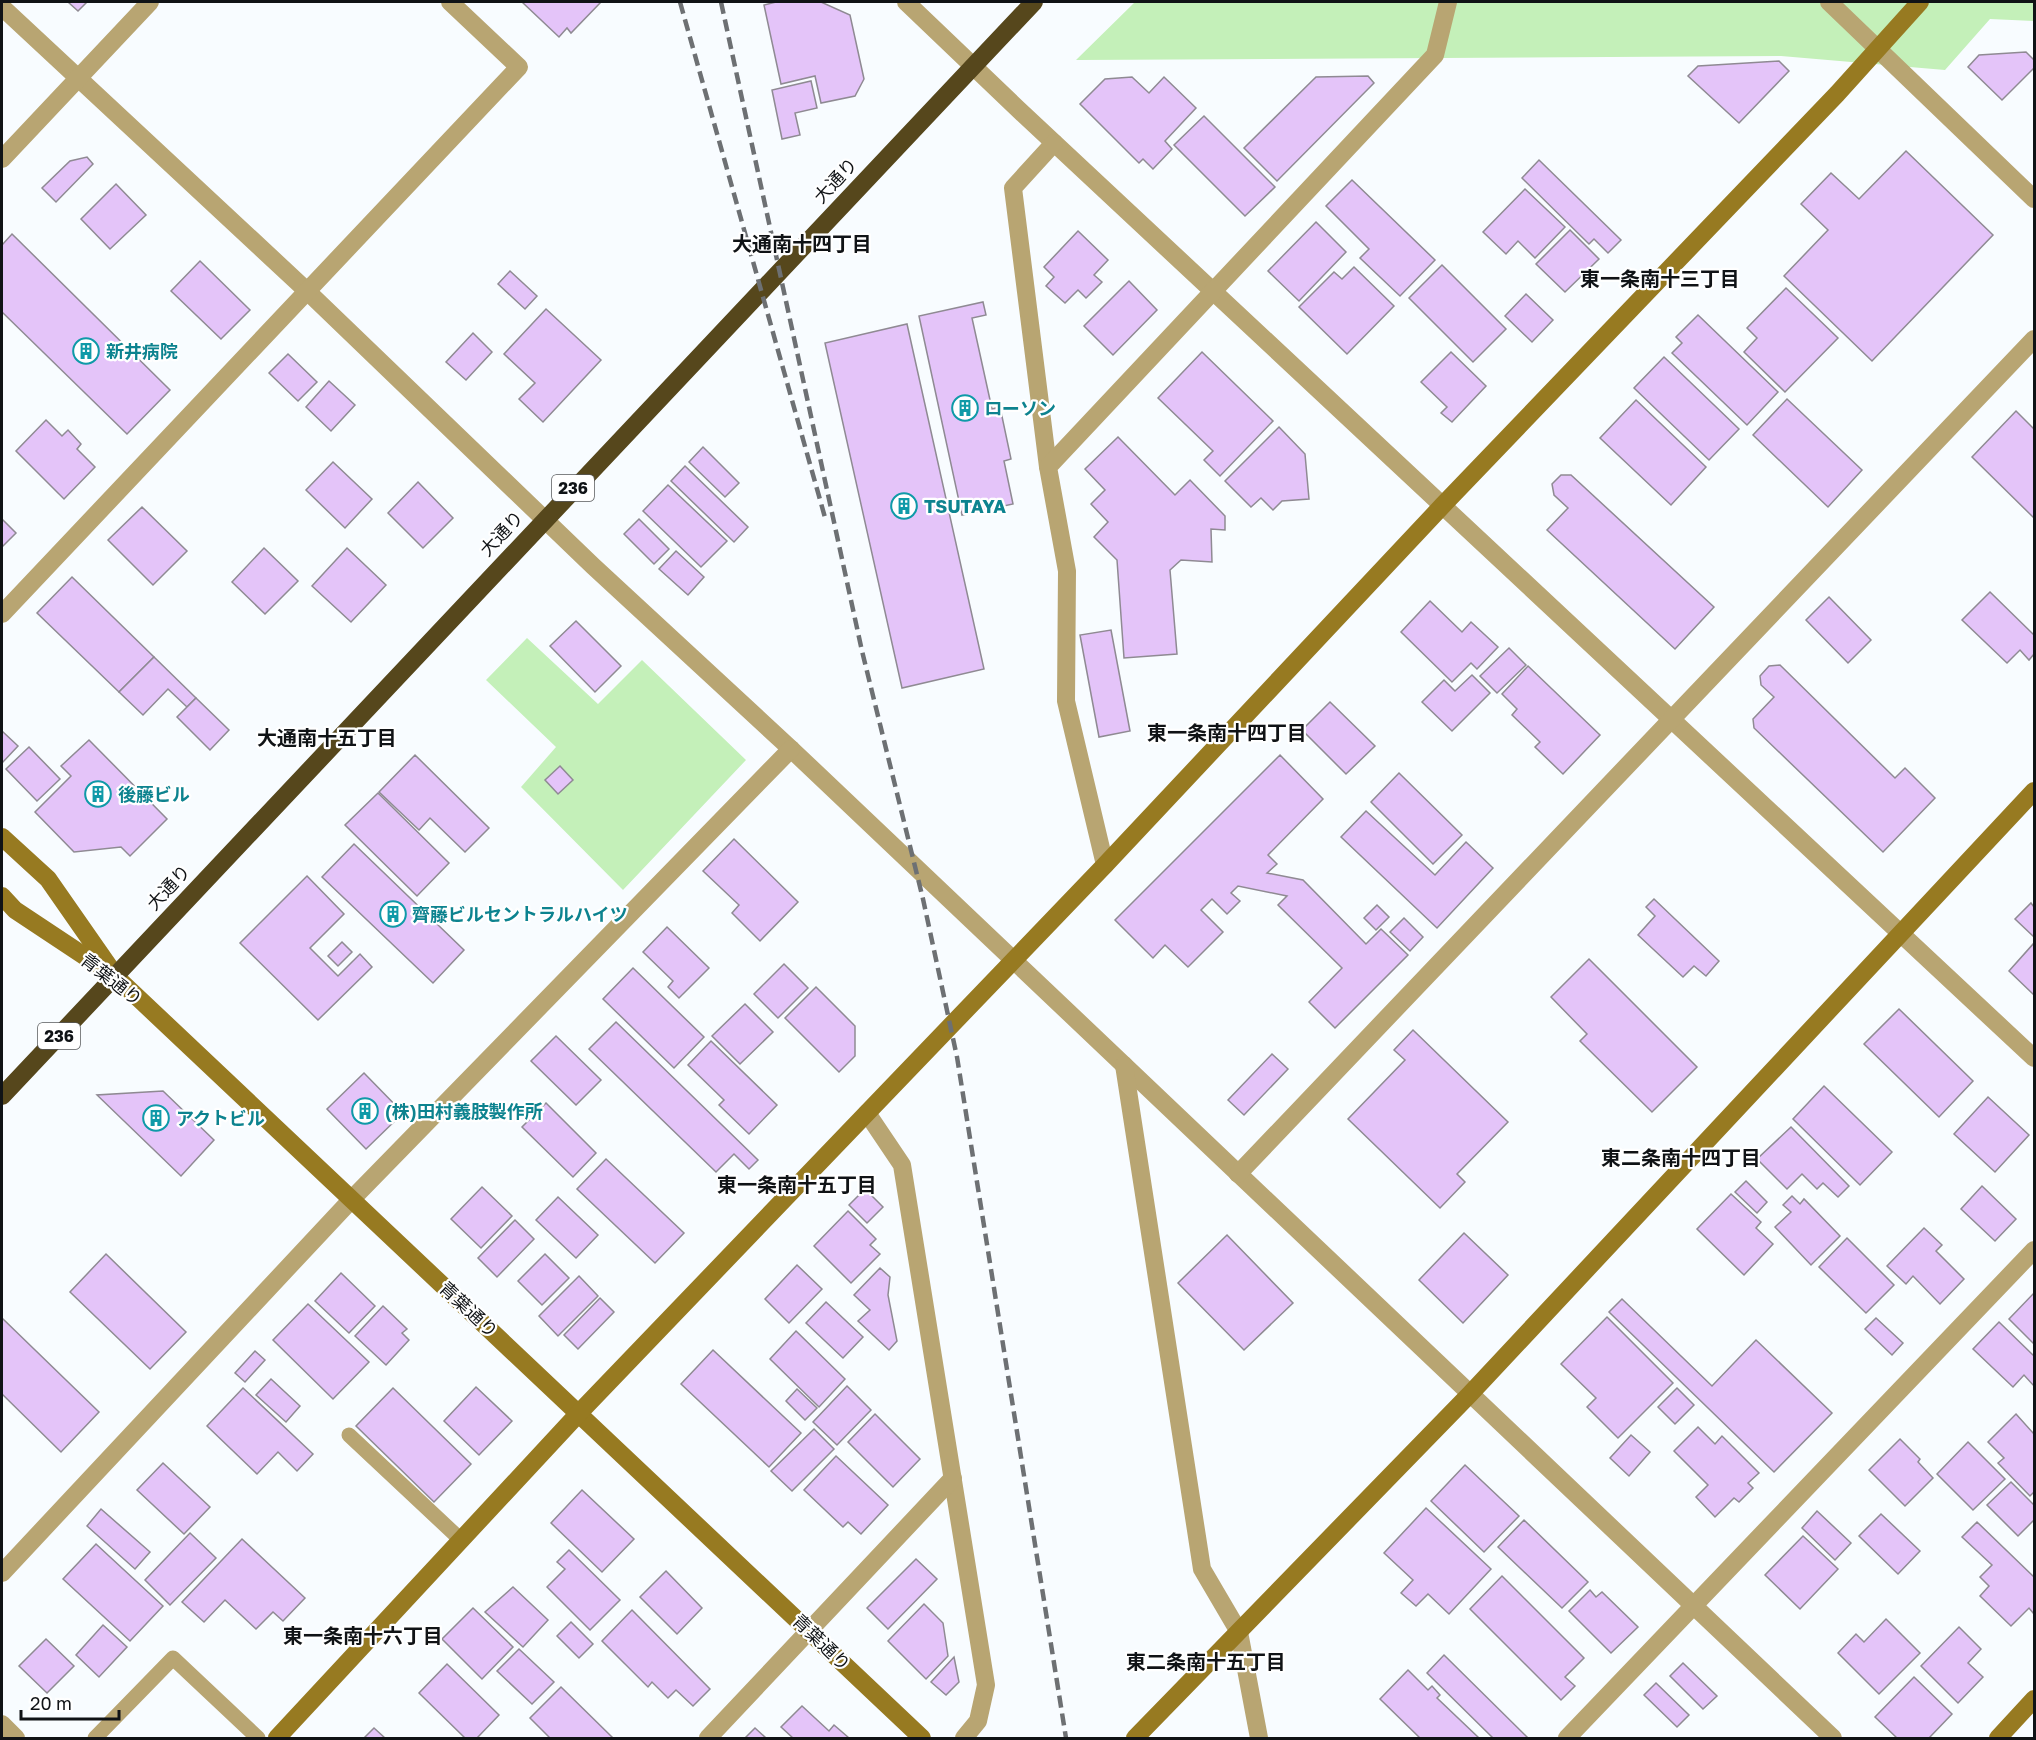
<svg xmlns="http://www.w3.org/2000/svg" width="2036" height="1740" font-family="'Golos Text','Noto Sans JP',sans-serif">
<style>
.green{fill:#c4f0b9}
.building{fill:#e4c4f9;stroke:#8f8a93;stroke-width:1.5}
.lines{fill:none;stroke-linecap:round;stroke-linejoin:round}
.lane{stroke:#b8a572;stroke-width:15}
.street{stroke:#b8a572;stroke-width:18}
.secondary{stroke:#977a21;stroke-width:18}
.highway{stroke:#56471c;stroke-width:18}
.rail{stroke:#6d7073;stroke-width:4.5;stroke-dasharray:12 6;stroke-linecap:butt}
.labels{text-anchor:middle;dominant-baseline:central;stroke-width:4.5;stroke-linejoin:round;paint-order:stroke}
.shield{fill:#fff;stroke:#585a5c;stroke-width:1.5}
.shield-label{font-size:16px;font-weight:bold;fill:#101316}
.street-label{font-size:18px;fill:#101316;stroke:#fff}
.culture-label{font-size:18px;font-weight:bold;fill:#0d838f;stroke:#fff;text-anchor:start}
.neighbourhood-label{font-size:20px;font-weight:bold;fill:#101316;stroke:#fff}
</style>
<rect width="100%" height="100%" fill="#f8fcff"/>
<!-- green -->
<g class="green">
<polygon points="1135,2 2034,2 2034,21 1990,19 1945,70 1781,56 1076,60"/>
<polygon points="527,638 598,704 642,660 746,760 623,890 521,787 556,747 486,680"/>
</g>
<!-- building -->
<g class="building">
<polygon points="68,2 87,2 78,11"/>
<polygon points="522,2 601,2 571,33 567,28 559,37"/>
<polygon points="776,2 821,2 850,15 864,79 855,96 821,103 815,76 781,84 764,5"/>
<polygon points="2026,52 2034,60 2034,68 2002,100 1968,67 1979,55"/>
<polygon points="1779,61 1789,71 1739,123 1688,76 1698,66"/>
<polygon points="1368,76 1374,83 1277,181 1244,148 1316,77"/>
<polygon points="1132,77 1149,93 1164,77 1196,108 1165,141 1172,149 1153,169 1143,159 1139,163 1080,104 1105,79"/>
<polygon points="811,81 817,108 795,113 800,135 782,139 772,90"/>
<polygon points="1204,116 1275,187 1245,216 1174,145"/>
<polygon points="1906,151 1993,235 1872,361 1784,276 1828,230 1801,204 1831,173 1859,199"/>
<polygon points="87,157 93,164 56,202 42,188 70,161"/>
<polygon points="1539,160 1621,240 1608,253 1594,239 1589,244 1522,178"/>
<polygon points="1352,180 1435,260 1400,296 1360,258 1369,249 1326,206"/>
<polygon points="116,184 146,215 110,249 81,219"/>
<polygon points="1525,189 1565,227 1535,258 1518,241 1506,254 1483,232"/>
<polygon points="1316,222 1346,252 1299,301 1268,271"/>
<polygon points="1570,230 1599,259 1565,292 1536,264"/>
<polygon points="1078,231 1108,260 1094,275 1102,282 1086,298 1078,290 1065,303 1046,286 1054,277 1044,267"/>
<polygon points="12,234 170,390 127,434 2,312 2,245"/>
<polygon points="200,261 250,310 221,339 171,291"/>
<polygon points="1442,265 1506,329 1473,362 1409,298"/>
<polygon points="1354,267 1394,306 1347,354 1299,307 1334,272 1342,279"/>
<polygon points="510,271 537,296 525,309 498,284"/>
<polygon points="1129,281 1157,310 1113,355 1084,326"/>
<polygon points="1786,288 1838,338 1785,392 1744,352 1757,338 1747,328"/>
<polygon points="1526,294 1553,320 1532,342 1505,316"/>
<polygon points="983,302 986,315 972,318 992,409 1000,407 1011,459 1004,461 1013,504 962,515 919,316"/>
<polygon points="546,309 601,360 543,422 519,399 535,383 504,354"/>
<polygon points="1698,315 1778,392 1747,425 1672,353 1682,343 1676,337"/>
<polygon points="907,324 984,669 902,688 825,343"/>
<polygon points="473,333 492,352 466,380 446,362"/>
<polygon points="1202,352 1273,421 1220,476 1204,460 1213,451 1158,398"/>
<polygon points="1451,352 1486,386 1452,422 1441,413 1447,407 1421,382"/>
<polygon points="288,354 317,382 298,401 269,373"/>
<polygon points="1664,357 1739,429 1709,460 1634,388"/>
<polygon points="329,381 355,405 331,431 306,407"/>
<polygon points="1787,399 1862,470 1828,507 1753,435"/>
<polygon points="1636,400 1706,467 1671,505 1600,438"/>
<polygon points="2016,411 2034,429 2034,518 1972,457"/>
<polygon points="46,420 62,436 68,430 81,444 77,449 95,467 64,499 16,451"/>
<polygon points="1279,427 1305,454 1309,499 1282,501 1273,510 1261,498 1251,507 1225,481"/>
<polygon points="1118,437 1175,495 1190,480 1225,516 1225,530 1211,529 1212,562 1181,560 1170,570 1177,654 1124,658 1117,560 1094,537 1108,522 1091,504 1105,490 1085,469"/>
<polygon points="703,447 739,483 725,497 689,462"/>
<polygon points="333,462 372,499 345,528 306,490"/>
<polygon points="685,466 748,527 734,542 671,481"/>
<polygon points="1561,475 1571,475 1714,607 1675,649 1547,530 1568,508 1554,495 1552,484"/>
<polygon points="418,482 453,518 423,548 388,513"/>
<polygon points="668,485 727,541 701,567 643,511"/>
<polygon points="142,507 187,551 153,585 108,540"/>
<polygon points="2,519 16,533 2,547"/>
<polygon points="639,519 669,549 654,564 624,534"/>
<polygon points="264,548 298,581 265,614 232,582"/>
<polygon points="347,548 386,585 351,622 312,586"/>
<polygon points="676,551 704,577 688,595 659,569"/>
<polygon points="72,577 154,657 119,692 37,613"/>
<polygon points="1990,592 2034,635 2034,654 2029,660 2020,650 2007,663 1962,620"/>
<polygon points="1829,597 1871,640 1848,663 1806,620"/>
<polygon points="1430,601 1462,632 1471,622 1498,647 1477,669 1471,663 1452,682 1401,632"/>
<polygon points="576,621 621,666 595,692 550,646"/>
<polygon points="1111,630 1130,731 1099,737 1080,635"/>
<polygon points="1509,648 1526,665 1497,693 1480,676"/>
<polygon points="154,657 196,698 187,707 168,689 143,715 119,692"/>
<polygon points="1780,665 1895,778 1905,768 1935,798 1883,852 1754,728 1753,719 1774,697 1761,685 1760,676 1769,666"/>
<polygon points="1528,666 1600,735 1563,774 1535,747 1540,742 1512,715 1517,709 1502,694"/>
<polygon points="1472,675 1490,693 1452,731 1422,702 1444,680 1455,691"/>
<polygon points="196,698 229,730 210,750 177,717"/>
<polygon points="1330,702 1375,746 1346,774 1302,730"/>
<polygon points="2,731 18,746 2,763"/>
<polygon points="89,740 167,819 130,856 121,847 74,852 35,812 71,776 61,766"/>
<polygon points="29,747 60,779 37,801 6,769"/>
<polygon points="415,755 489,828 465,852 430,818 419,830 379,792"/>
<polygon points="1280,755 1323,799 1268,855 1277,864 1267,873 1303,880 1366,944 1381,929 1408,955 1335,1028 1309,1002 1342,968 1278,905 1287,896 1238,886 1231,893 1240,901 1227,914 1212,899 1201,910 1223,932 1188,967 1165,945 1153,958 1115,920"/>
<polygon points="560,766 573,780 558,794 545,780"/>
<polygon points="1399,773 1462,835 1433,864 1371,802"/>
<polygon points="378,793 449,863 417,896 345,825"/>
<polygon points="1366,811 1435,875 1466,842 1493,868 1437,928 1341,837"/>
<polygon points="734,839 798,902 760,941 732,913 739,905 703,871"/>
<polygon points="354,844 464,950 433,983 322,877"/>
<polygon points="307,876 344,914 310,948 338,976 360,954 372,967 318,1020 240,943"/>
<polygon points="1654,899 1719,961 1706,976 1694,966 1683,977 1638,935 1655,916 1646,907"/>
<polygon points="2031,903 2034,907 2034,937 2015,919"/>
<polygon points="1377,905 1389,917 1376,930 1364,918"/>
<polygon points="1404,918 1423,937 1410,951 1390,932"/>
<polygon points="667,927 709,968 679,998 668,987 673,981 643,952"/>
<polygon points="342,942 352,952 338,966 328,956"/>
<polygon points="2034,943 2034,995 2009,971"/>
<polygon points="1589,959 1697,1067 1652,1112 1580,1041 1587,1034 1551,997"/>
<polygon points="784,964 808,988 778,1018 754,994"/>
<polygon points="633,968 704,1037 674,1068 603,999"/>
<polygon points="816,987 855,1026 855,1056 839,1072 785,1018"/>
<polygon points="745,1004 773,1032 740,1064 712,1036"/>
<polygon points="1899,1009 1973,1081 1939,1117 1864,1044"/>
<polygon points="616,1022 758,1160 749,1169 734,1154 716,1172 589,1049"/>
<polygon points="1413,1030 1508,1122 1457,1174 1465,1182 1440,1208 1348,1119 1405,1060 1394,1050"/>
<polygon points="556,1036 601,1080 576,1105 531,1061"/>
<polygon points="711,1041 777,1105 749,1134 719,1105 724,1100 688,1065"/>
<polygon points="1272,1054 1288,1069 1244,1115 1228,1100"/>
<polygon points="364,1073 403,1113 366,1149 327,1109"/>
<polygon points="1824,1086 1892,1152 1860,1185 1793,1119"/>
<polygon points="163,1091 214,1140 181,1176 97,1095"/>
<polygon points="1988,1097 2029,1135 1995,1172 1954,1134"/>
<polygon points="546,1103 596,1153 573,1177 522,1127"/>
<polygon points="1791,1127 1849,1186 1838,1197 1823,1183 1817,1189 1802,1174 1787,1189 1757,1159"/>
<polygon points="606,1159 684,1233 655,1263 577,1189"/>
<polygon points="1746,1181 1767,1202 1757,1213 1735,1192"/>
<polygon points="1982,1186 2016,1219 1995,1241 1961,1209"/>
<polygon points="482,1187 512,1216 481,1248 451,1219"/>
<polygon points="865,1189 883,1207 867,1223 849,1205"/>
<polygon points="1731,1194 1761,1222 1756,1228 1773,1244 1744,1275 1697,1229"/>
<polygon points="1792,1196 1800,1204 1804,1199 1840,1236 1811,1265 1775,1227 1791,1212 1783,1205"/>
<polygon points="558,1197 598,1235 576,1258 536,1220"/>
<polygon points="848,1211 876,1239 870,1245 880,1254 851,1283 814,1246"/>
<polygon points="515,1220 534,1239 497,1277 478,1258"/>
<polygon points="1924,1228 1942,1245 1936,1251 1964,1279 1940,1304 1913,1276 1906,1284 1887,1266"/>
<polygon points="1464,1233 1508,1275 1463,1323 1419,1280"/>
<polygon points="1227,1235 1293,1303 1244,1350 1178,1283"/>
<polygon points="1847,1238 1894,1285 1866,1313 1819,1267"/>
<polygon points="106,1254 186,1332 150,1369 70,1292"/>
<polygon points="545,1254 569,1278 542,1305 518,1281"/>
<polygon points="797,1265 822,1289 789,1323 765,1299"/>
<polygon points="880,1268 890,1277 888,1295 897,1341 889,1350 858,1321 870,1310 854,1295"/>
<polygon points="341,1273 375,1306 349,1333 315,1301"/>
<polygon points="579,1276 598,1296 558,1336 539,1316"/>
<polygon points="2034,1293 2034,1344 2009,1319"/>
<polygon points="600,1298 614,1312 578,1349 564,1335"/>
<polygon points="1622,1299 1712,1386 1756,1340 1832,1413 1774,1472 1609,1312"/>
<polygon points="826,1302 863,1337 843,1358 806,1323"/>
<polygon points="308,1304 369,1362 333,1399 273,1340"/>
<polygon points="383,1306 407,1329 402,1333 409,1340 386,1365 355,1336"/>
<polygon points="1607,1317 1673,1383 1618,1438 1587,1407 1596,1398 1561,1364"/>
<polygon points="2,1318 99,1412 61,1452 2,1394"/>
<polygon points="1876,1318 1903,1343 1892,1355 1865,1329"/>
<polygon points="1999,1322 2034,1356 2034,1386 2024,1375 2013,1387 1973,1349"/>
<polygon points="796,1331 845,1379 819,1407 770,1359"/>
<polygon points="713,1350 801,1433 769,1467 681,1384"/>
<polygon points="255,1351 265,1360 245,1382 235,1373"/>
<polygon points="271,1379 300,1406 286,1422 256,1395"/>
<polygon points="847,1386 871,1410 837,1445 813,1422"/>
<polygon points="476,1387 512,1421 479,1455 444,1421"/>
<polygon points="243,1388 313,1454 297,1471 278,1452 257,1474 207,1426"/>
<polygon points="393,1388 471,1464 434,1502 356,1426"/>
<polygon points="1677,1388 1694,1405 1675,1424 1658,1407"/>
<polygon points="797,1389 817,1408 805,1420 786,1401"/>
<polygon points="875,1414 920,1459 893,1487 848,1442"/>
<polygon points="2016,1414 2034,1434 2034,1492 2030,1496 1998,1463 2004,1458 1988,1442"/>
<polygon points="1698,1427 1715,1444 1722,1436 1759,1473 1748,1483 1753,1488 1739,1502 1734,1498 1715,1517 1696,1497 1708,1485 1674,1451"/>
<polygon points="814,1429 834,1449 792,1491 771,1471"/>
<polygon points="1631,1435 1650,1452 1629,1476 1610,1458"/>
<polygon points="1900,1439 1920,1459 1918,1462 1933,1478 1905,1506 1869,1470"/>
<polygon points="1968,1442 2005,1479 1973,1510 1937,1474"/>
<polygon points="836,1456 888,1505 861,1534 848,1522 843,1527 804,1490"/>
<polygon points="163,1463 210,1507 184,1534 137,1490"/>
<polygon points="1465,1465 1519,1516 1484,1552 1431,1501"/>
<polygon points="2011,1482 2034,1505 2034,1520 2018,1536 1987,1505"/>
<polygon points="582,1490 634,1539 602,1572 551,1523"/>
<polygon points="1426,1508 1491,1569 1449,1614 1428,1594 1416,1606 1401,1593 1413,1580 1384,1553"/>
<polygon points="101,1509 150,1552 135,1569 87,1526"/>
<polygon points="1817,1511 1851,1543 1835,1560 1802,1528"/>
<polygon points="1881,1514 1920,1551 1898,1574 1859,1536"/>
<polygon points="1524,1520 1588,1582 1562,1608 1498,1547"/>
<polygon points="1977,1522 2034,1577 2034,1614 2029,1608 2011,1626 1980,1596 1989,1586 1980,1577 1992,1565 1962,1537"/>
<polygon points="190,1533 216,1558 170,1605 145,1580"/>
<polygon points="1803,1536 1838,1569 1800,1609 1765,1575"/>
<polygon points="242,1539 305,1598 283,1621 273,1612 256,1629 225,1600 204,1622 182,1602"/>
<polygon points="96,1544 163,1606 130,1641 63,1579"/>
<polygon points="569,1550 620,1600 590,1630 547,1587 565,1569 557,1562"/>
<polygon points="916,1559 937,1579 888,1629 867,1608"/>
<polygon points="666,1571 702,1608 677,1634 640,1597"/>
<polygon points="1502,1576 1584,1658 1565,1677 1575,1686 1561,1700 1470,1609"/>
<polygon points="513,1587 548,1620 523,1647 485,1612"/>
<polygon points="1590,1590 1596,1597 1602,1592 1638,1627 1611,1653 1569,1611"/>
<polygon points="924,1604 943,1623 948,1656 926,1679 888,1641"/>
<polygon points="473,1608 513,1647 482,1679 442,1639"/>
<polygon points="632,1610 710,1689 693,1706 676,1690 668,1698 652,1682 648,1687 602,1641"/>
<polygon points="1886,1619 1920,1653 1879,1694 1838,1653 1856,1634 1864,1642"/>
<polygon points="571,1622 593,1644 579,1658 557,1636"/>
<polygon points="103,1625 127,1647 99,1677 76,1655"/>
<polygon points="1959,1627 1981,1649 1968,1663 1983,1677 1958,1703 1921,1666"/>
<polygon points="46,1639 74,1666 47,1693 19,1666"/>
<polygon points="519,1649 554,1682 532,1704 497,1671"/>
<polygon points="1444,1655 1528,1738 1493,1738 1427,1673"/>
<polygon points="954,1657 959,1682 946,1695 931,1682"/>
<polygon points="1683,1663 1717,1696 1703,1709 1670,1676"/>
<polygon points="447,1664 499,1715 477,1738 465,1738 419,1693"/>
<polygon points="1408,1670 1428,1690 1432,1686 1440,1695 1437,1698 1479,1738 1420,1738 1380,1699"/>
<polygon points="1914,1677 1952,1714 1929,1738 1897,1738 1875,1717"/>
<polygon points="1656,1683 1689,1715 1677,1727 1644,1695"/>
<polygon points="561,1687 613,1738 550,1738 530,1718"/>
<polygon points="802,1706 829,1731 834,1725 849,1738 793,1738 781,1727"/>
<polygon points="374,1728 385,1738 364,1738"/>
<polygon points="755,1728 766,1738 745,1738"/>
</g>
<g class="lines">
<!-- lane -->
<g class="lane">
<polyline points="349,1435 461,1540"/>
<polyline points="95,1738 173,1658 258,1738"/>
</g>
<!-- street -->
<g class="street">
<polyline points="906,2 1019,110 2034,1058"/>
<polyline points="1829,2 2034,199"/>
<polyline points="2,7 307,291 593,566 791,749 1833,1738"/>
<polyline points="2,159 150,2"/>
<polyline points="1048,467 1013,188 1054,143"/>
<polyline points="2,614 519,67 450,2"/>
<polyline points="1105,865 1066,701 1067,571 1048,467 1435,55 1448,2"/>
<polyline points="1124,1065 1202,1569 1239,1632 1259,1738"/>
<polyline points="867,1113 902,1165 986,1685 978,1721 964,1738"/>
<polyline points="1238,1174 2034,339"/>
<polyline points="2,1573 352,1199 791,749"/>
<polyline points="2,1724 16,1738"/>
<polyline points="708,1738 953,1478"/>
<polyline points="1567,1738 2034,1250"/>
</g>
<!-- secondary -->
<g class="secondary">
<polyline points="2,837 48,879 110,968"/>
<polyline points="2,896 15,910 116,977 922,1738"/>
<polyline points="277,1738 579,1413 1105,865 1443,505 1837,94 1920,2"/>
<polyline points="1135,1738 1470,1394 2034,791"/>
<polyline points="1998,1738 2034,1699"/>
</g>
<!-- highway -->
<polyline class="highway" points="2,1096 1034,2"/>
<!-- rail -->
<g class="rail">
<polyline points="680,2 826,521"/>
<polyline points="721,2 862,651 923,899 957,1057 1066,1738"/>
</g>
</g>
<!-- icons -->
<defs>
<g id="building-ring" transform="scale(1.35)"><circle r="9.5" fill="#fff" stroke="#0f9aa8" stroke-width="1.5"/><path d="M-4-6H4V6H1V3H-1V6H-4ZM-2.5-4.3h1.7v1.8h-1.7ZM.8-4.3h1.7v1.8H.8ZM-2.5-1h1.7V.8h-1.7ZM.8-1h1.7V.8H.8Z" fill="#0f9aa8"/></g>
</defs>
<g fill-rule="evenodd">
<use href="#building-ring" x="86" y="351"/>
<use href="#building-ring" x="965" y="408"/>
<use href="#building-ring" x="904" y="506"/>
<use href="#building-ring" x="98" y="794"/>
<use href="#building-ring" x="393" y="914"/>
<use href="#building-ring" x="365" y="1111"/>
<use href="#building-ring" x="156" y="1118"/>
</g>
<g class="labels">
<!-- shield labels -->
<g class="shield">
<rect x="552" y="475" width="42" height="26" rx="4.5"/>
<rect x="38" y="1023" width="42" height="26" rx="4.5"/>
</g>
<g class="shield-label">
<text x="573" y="488">236</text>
<text x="59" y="1036">236</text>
</g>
<!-- street labels -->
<g class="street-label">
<text transform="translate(835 180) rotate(-47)">大通り</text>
<text transform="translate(501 533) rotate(-47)">大通り</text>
<text transform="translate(168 887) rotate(-47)">大通り</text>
<text transform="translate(112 979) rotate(38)">青葉通り</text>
<text transform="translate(469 1309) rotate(43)">青葉通り</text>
<text transform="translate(822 1642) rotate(44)">青葉通り</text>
</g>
<!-- culture labels -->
<g class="culture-label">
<text x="106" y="351">新井病院</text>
<text x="984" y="408">ローソン</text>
<text x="924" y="506">TSUTAYA</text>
<text x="118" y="794">後藤ビル</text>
<text x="412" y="914">齊藤ビルセントラルハイツ</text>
<text x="385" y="1111">(株)田村義肢製作所</text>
<text x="176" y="1118">アクトビル</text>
</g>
<!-- neighbourhood labels -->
<g class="neighbourhood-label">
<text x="802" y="243">大通南十四丁目</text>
<text x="1660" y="278">東一条南十三丁目</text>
<text x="1227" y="732">東一条南十四丁目</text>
<text x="327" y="737">大通南十五丁目</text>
<text x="1681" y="1157">東二条南十四丁目</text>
<text x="797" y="1184">東一条南十五丁目</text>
<text x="363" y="1635">東一条南十六丁目</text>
<text x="1206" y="1661">東二条南十五丁目</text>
</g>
</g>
<!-- border -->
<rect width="2036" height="1740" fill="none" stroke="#101316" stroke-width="6"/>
<!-- scale -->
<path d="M21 1710v9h98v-9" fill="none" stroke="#101316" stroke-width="3"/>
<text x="30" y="1710" font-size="18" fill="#101316" stroke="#ffffff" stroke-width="4.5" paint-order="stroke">20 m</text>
</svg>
